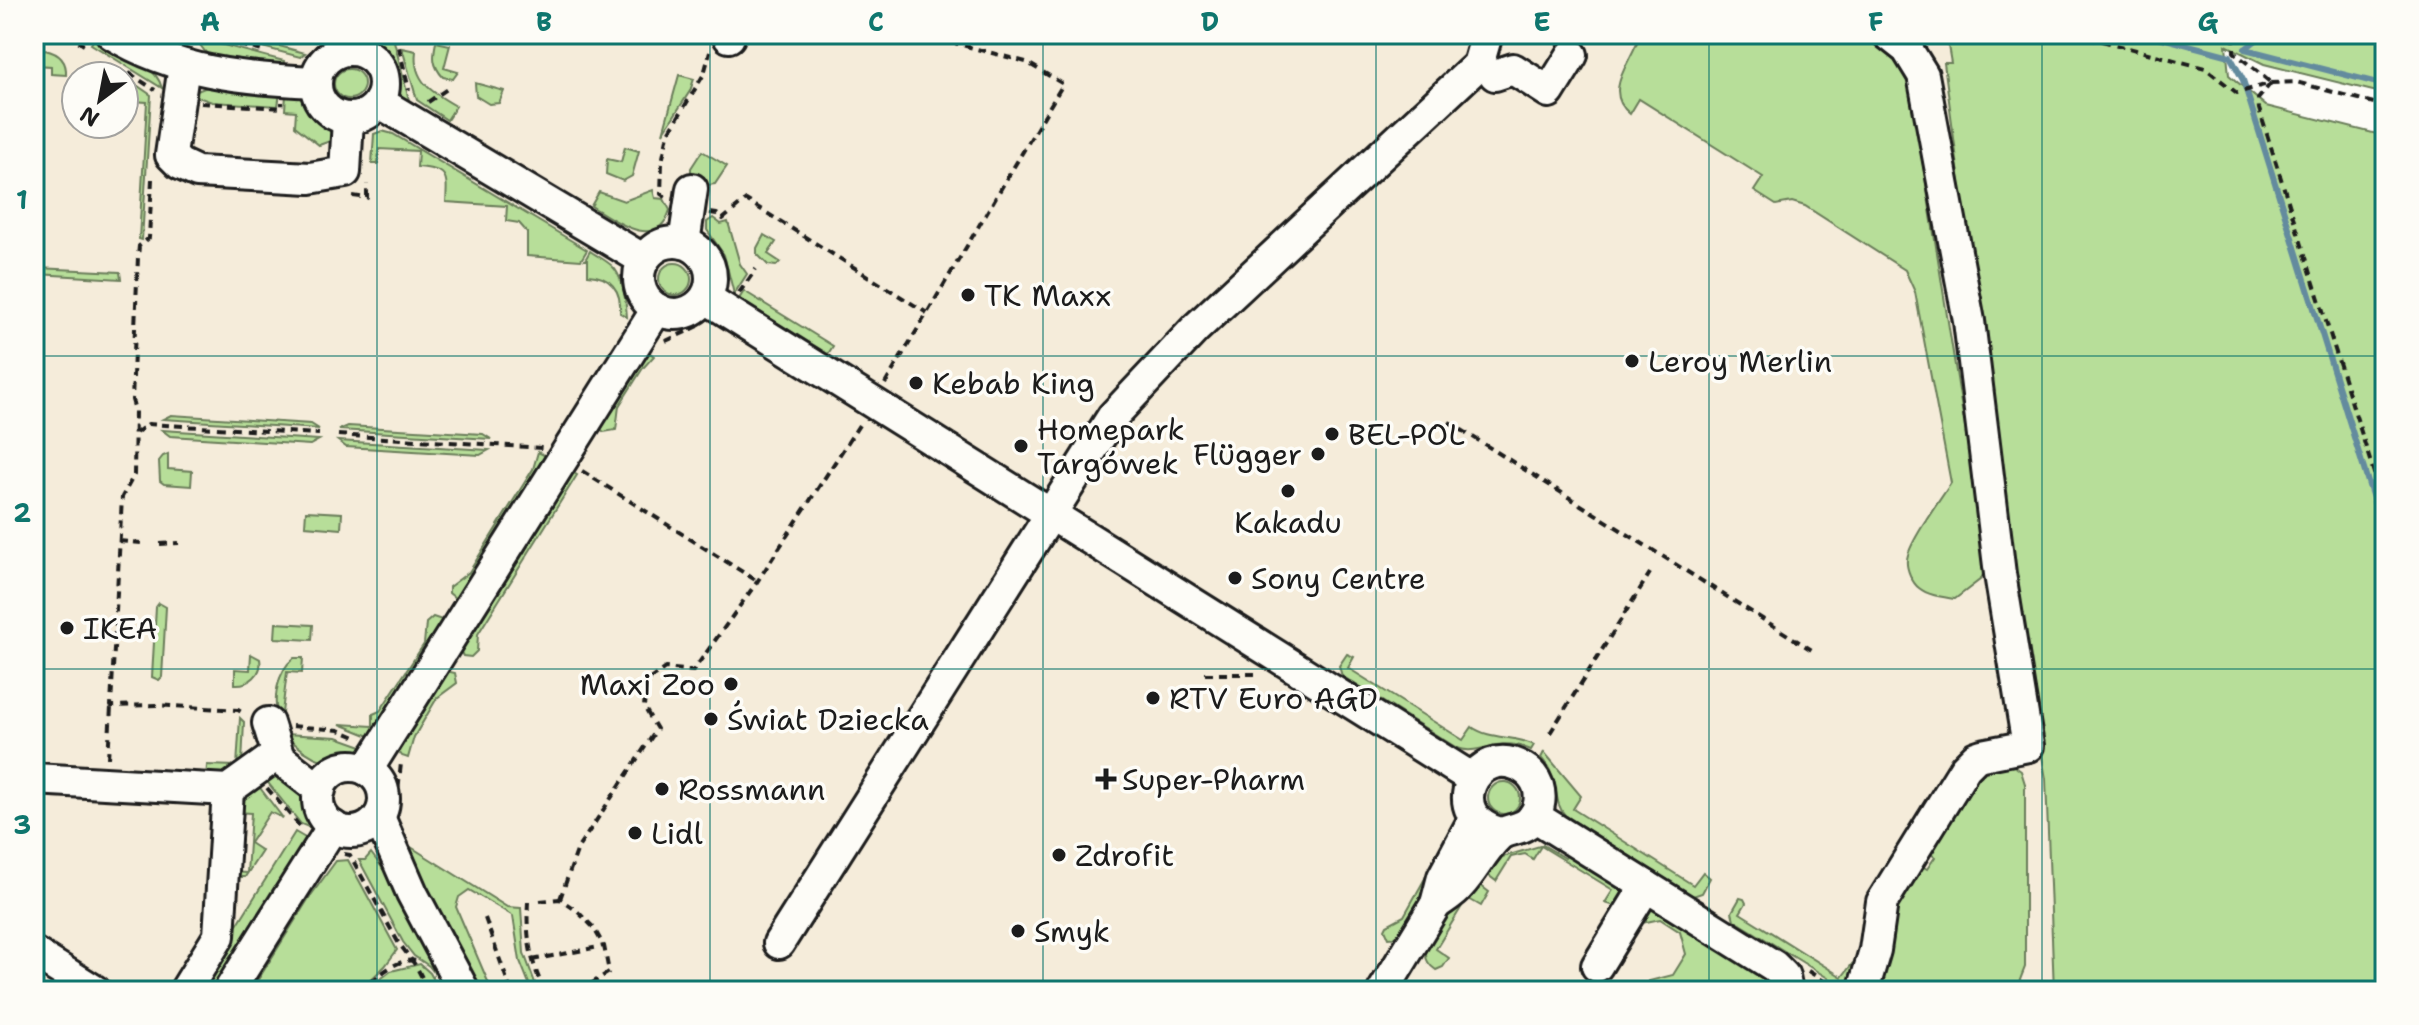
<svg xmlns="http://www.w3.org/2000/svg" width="2419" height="1025" font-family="'Shantell Sans',sans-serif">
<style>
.built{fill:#f5ecda;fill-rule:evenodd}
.green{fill:#b7de99;stroke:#6a7d5a;stroke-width:2}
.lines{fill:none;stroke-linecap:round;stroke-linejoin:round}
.stream{stroke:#648b9e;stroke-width:6}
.minor-casing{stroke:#1c1c1c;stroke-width:36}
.path{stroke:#1c1c1c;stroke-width:4;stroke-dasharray:8 6;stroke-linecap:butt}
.minor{stroke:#fdfcf7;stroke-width:30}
.grid{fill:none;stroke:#0f766e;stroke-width:2;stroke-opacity:0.55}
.poi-dot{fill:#1c1c1c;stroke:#fdfcf7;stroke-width:3}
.labels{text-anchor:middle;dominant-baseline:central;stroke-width:7;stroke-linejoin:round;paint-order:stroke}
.poi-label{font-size:30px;fill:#1c1c1c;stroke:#fdfcf7;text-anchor:start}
.neatline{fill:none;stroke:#0f766e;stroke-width:3}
.grid-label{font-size:26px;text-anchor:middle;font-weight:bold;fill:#0f766e}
</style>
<rect width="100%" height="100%" fill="#fdfcf7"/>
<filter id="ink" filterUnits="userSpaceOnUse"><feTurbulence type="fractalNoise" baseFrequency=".0125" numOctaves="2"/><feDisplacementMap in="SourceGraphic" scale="16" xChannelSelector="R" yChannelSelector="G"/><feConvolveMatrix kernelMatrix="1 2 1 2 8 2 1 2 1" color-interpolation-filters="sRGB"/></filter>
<g filter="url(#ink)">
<!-- built -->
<path class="built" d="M34,34H1946L2019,529L2053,847V991H34ZM76,76H124V124H76Z"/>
<!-- green -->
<g class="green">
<polygon points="213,34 235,34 305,53 300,57"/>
<polygon points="376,34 395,34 394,41 410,104 397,97 393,72 377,44"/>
<path d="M1640,34H1863L1895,57L1911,90L1987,566L1981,579L1955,599C1943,597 1929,596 1919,588C1912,583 1906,568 1907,560C1908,543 1941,499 1951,483L1915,292L1905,270L1805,206L1792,202L1776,205L1754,191L1763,177L1639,99L1630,114C1601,90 1633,61 1640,34Z"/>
<polygon points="1946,34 2385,34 2385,94 2264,64 2226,45 2229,75 2266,106 2385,136 2385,991 2054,991 2046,779 2015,597 1944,63 1951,63"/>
<path d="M95,37C117,50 155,62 162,88L91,44Z"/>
<path d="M197,38L284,61L283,69C253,67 209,72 197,38Z"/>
<path d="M436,42L450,45L444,68L458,72L453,79L443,77C432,65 433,56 436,42Z"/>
<path d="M402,48L416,51C412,81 433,93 456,106L447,120L417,100Z"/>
<path d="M45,50C59,53 67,61 66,75L51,74V66L36,65L38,55Z"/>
<circle cx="349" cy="84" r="15"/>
<polygon points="679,75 694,79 690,91 663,133"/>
<polygon points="125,77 151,95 142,240 139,239 147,102 132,101 132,87"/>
<polygon points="475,83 504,91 499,103 489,104 476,96"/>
<polygon points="212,85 280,93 278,106 212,102 195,96 197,91"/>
<path d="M286,94C289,94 298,94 301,95C304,96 332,128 335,132L333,140L319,145L295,126L296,111L285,110Z"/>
<path d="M382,131L393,134L587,250L581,260L527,256V232L519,223L506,221L507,206L446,202C448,173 447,170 417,167L418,151L379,149L378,164H372L374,134Z"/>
<polygon points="625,147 639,151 632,176 623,181 606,174 607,159 621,162"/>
<polygon points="702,151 727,166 715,184 708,185 691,176 691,168"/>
<path d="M653,190L655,198L664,199L670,210C657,253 614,220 591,206L599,192L624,201Z"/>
<polygon points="713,218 721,224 728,222 740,264 747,274 734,294 724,255 707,230 707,222"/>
<polygon points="764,235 776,242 768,254 780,262 776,266 768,265 757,254 757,248"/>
<path d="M590,251C597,256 606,260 612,266C623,276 626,302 627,317L620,313C622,290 610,276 588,275V260H585Z"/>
<circle cx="675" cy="279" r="16"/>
<polygon points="37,268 120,272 121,279 37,274"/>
<polygon points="744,291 833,346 828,354 739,299"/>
<polygon points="644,349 654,356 643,368 619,406 616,430 604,432 598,427"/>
<polygon points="171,415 311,424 319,429 163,419"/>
<polygon points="348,426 483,434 491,439 339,430"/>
<polygon points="162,430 319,440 310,445 170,436"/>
<polygon points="338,441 489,450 480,455 346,447"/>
<polygon points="538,452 550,458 461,598 455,598 449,593 449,587 469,572 533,469"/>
<polygon points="168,454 168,469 192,471 191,486 164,484 160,481 159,461 163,456"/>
<polygon points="569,470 577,475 478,634 477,651 471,657 463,656 459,649"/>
<polygon points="306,511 342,513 341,529 305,526"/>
<polygon points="159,603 166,607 162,677 159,680 152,677 156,607"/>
<polygon points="433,617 442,620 444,624 372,737 340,724 373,726 373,714 380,711 424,644 426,623"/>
<polygon points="276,623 313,625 312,640 275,638"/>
<path d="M251,654L260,659C263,674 249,685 235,684V669L250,670Z"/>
<path d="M1347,654L1354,657L1348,668L1463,740L1472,727C1490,740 1514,735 1534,745L1531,750C1496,734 1481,757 1457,748L1342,676L1339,666Z"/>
<path d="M294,658H303L302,673L287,672L281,721C270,703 278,670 294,658Z"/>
<polygon points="446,671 455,673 457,683 437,698 414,737 408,758 402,756 398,750 420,708"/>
<polygon points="240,718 244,722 242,764 231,778 206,780 207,765 237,766"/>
<path d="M285,734L337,737L365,747C342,779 306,757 285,734Z"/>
<path d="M1544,752L1581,796L1573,809L1693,885L1703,872L1710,878L1702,893L1693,896L1565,815C1552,802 1561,779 1541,758Z"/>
<polygon points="2010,763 2021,771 2025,784 2025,967 2016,990 1876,991 1888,915 1917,863 1927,869 1935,857 1925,850 1978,768"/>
<path d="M286,773C305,791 322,800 313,829L301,824L261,774Z"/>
<polygon points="254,780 283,818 270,812 250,843 262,851 245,877 234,877 231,872 247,873 251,813 236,812 236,801"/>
<circle cx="1504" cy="798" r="16"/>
<polygon points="295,832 307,839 217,991 196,991"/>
<polygon points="395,837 507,907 521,908 524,953 538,991 532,991 520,961 513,916 469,890 459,897 456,907 492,991 480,991"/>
<polygon points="1543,845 1565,858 1570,850 1620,882 1627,893 1618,907 1605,903 1613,890 1541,846 1533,859 1525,854 1511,857 1496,881 1488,875 1502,857"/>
<polygon points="371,853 390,878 448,991 429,966 414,956 403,942 359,860 365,860"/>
<polygon points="1438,855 1445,859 1400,937 1389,938 1385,929 1387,925 1404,916"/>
<polygon points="348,860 397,950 385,966 359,991 251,991 309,898 336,861"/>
<path d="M1472,879L1489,892L1481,906L1467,898L1436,949L1449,958L1443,967L1436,970C1430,966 1426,962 1426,955C1425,940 1462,893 1472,879Z"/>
<polygon points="1740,898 1744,899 1746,903 1740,913 1842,977 1852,964 1854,970 1849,991 1734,920 1732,912"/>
<polygon points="1651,906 1767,973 1777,991 1643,991 1649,981 1673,975 1686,954 1680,932 1660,919 1642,923 1642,914"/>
<polygon points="420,964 430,973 440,991 365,991 391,971"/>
</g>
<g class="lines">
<!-- stream -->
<g class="stream">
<polyline points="2147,34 2230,56 2243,80 2385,537"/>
<polyline points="2245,49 2385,85"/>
<polyline points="2245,49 2264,34"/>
</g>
<!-- minor casing -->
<g class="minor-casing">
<g id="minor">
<path d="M112,34C174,72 244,79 315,82"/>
<polyline points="729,37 730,34"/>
<circle cx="350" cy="84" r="34"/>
<polyline points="184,66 171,155 180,164 197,172 310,178 345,172 348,119"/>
<polyline points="1495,75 1513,69 1549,92 1572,55"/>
<polyline points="379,102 644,260"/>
<circle cx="675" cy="278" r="36"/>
<polyline points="684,243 692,189"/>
<polyline points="706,298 1473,779"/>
<polyline points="268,723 279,758 320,790"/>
<circle cx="351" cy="799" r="33"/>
<polyline points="367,770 657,309"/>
<polyline points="34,779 228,790 271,759 279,758"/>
<polyline points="1534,816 1774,966 1784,976 1787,991"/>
<polyline points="379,817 412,893 464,991"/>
<path d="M1436,904C1444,898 1454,893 1460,885C1474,870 1483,850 1498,836C1508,827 1524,832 1534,816C1540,808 1541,796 1538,786C1535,778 1530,772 1523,768C1476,740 1439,816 1500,833"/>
<polyline points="779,943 1113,416 1196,328 1478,65 1487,34"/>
<polyline points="34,953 95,991"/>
<polyline points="1597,966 1646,886"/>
<polyline points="185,991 219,936 228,790"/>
<polyline points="229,991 333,826"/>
<polyline points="1383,991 1436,904 1443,877 1474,819"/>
<polyline points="1863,991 1875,950 1882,902 1965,768 1976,757 1982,755 2028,746 2000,574 1969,321 1923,75 1907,49 1888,34"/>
</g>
</g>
<!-- path -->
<g class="path">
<polyline points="67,34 84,45"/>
<polyline points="199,34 266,52"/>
<polyline points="399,34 397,39 409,90"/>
<polyline points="2075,34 2205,68 2237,93 2271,83 2296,82 2385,106"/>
<polyline points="2234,34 2234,52 2271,83"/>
<polyline points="306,57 331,34"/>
<polyline points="129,73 155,90"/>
<polyline points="2271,83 2258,99 2259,109 2385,508"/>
<polyline points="428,102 447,89"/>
<polyline points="201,103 282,108 282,102"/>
<polyline points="152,179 149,238 139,246 138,257 132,400 135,410 134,475 122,497 111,706 156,705 238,710 245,714"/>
<polyline points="353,196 367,198 367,184"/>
<polyline points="666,197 661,194 662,162 668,134 704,74 710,52"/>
<polyline points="710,213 717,214 723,219 746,200 927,313"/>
<polyline points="708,240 723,260 727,281"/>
<polyline points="622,275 630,305"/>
<polyline points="739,293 756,269"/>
<polyline points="666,341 701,325"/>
<polyline points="885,384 1063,84 1026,62 920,34"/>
<polyline points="1449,422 1815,652"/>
<polyline points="136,433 148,424 319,434"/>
<polyline points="338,435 543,448"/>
<polyline points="582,471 757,581"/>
<polyline points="119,541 142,543"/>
<polyline points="160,544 179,543"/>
<polyline points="1205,674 1259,674"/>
<polyline points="292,726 339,730 358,738"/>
<polyline points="1550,733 1650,573"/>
<polyline points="108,758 111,707"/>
<polyline points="267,788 303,830"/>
<polyline points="397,801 401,763"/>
<polyline points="344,854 350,855 398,942 416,966 429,991"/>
<polyline points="560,899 578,848 657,729 644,707 646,682 665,668 693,671 757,582 861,422"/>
<polyline points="540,901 560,899 577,911 593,927 604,946 609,972 588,986 562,991"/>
<path d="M528,902C526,934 530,963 545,991"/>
<polyline points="485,918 511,991"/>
<polyline points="532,960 604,946"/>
<polyline points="1808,971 1838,990"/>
<path d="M361,991C376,978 399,954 420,962"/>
</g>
<!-- minor -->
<use href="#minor" class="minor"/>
</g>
</g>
<!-- grid -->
<path class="grid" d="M377,34V991M710,34V991M1043,34V991M1376,34V991M1709,34V991M2042,34V991M34,356H2385M34,669H2385"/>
<!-- markers -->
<g class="poi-dot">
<circle cx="968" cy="295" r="8"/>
<circle cx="1632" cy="361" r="8"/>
<circle cx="916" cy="383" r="8"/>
<circle cx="1332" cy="434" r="8"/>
<circle cx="1021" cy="446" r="8"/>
<circle cx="1318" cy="454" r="8"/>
<circle cx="1288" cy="491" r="8"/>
<circle cx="1235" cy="578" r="8"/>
<circle cx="67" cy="628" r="8"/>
<circle cx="731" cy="684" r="8"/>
<circle cx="1153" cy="698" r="8"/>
<circle cx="711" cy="719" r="8"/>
<path d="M1102 767h8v8h8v8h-8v8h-8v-8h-8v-8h8z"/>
<circle cx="662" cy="789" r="8"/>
<circle cx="635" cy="833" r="8"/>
<circle cx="1059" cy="855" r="8"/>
<circle cx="1018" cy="931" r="8"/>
</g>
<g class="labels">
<!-- poi labels -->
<g class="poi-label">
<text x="984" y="295">TK Maxx</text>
<text x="1648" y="361">Leroy Merlin</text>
<text x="932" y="383">Kebab King</text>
<text x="1037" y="429">Homepark<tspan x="1037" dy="34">Targówek</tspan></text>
<text x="1348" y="434">BEL-POL</text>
<text x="1302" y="454" text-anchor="end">Flügger</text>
<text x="1288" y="522" text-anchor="middle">Kakadu</text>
<text x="1251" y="578">Sony Centre</text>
<text x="83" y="628">IKEA</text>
<text x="715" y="684" text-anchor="end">Maxi Zoo</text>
<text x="1169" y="698">RTV Euro AGD</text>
<text x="727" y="719">Świat Dziecka</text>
<text x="1122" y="779">Super-Pharm</text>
<text x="678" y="789">Rossmann</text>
<text x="651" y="833">Lidl</text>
<text x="1075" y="855">Zdrofit</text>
<text x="1034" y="931">Smyk</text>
</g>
</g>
<!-- margin -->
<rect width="2419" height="1025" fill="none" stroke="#fdfcf7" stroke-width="88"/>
<!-- north arrow -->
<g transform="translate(100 100) rotate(212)"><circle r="38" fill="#fdfcf7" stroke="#a3a29f" stroke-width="2"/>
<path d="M0-6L14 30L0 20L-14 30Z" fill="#1c1c1c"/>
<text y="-12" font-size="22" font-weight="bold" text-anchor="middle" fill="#1c1c1c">N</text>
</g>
<rect x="44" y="44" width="2331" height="937" class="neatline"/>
<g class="grid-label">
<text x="210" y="31">A</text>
<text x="544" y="31">B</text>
<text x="876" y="31">C</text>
<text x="1210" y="31">D</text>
<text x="1542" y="31">E</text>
<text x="1876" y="31">F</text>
<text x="2208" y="31">G</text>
<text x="22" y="209">1</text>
<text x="22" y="522">2</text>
<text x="22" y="834">3</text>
</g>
</svg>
